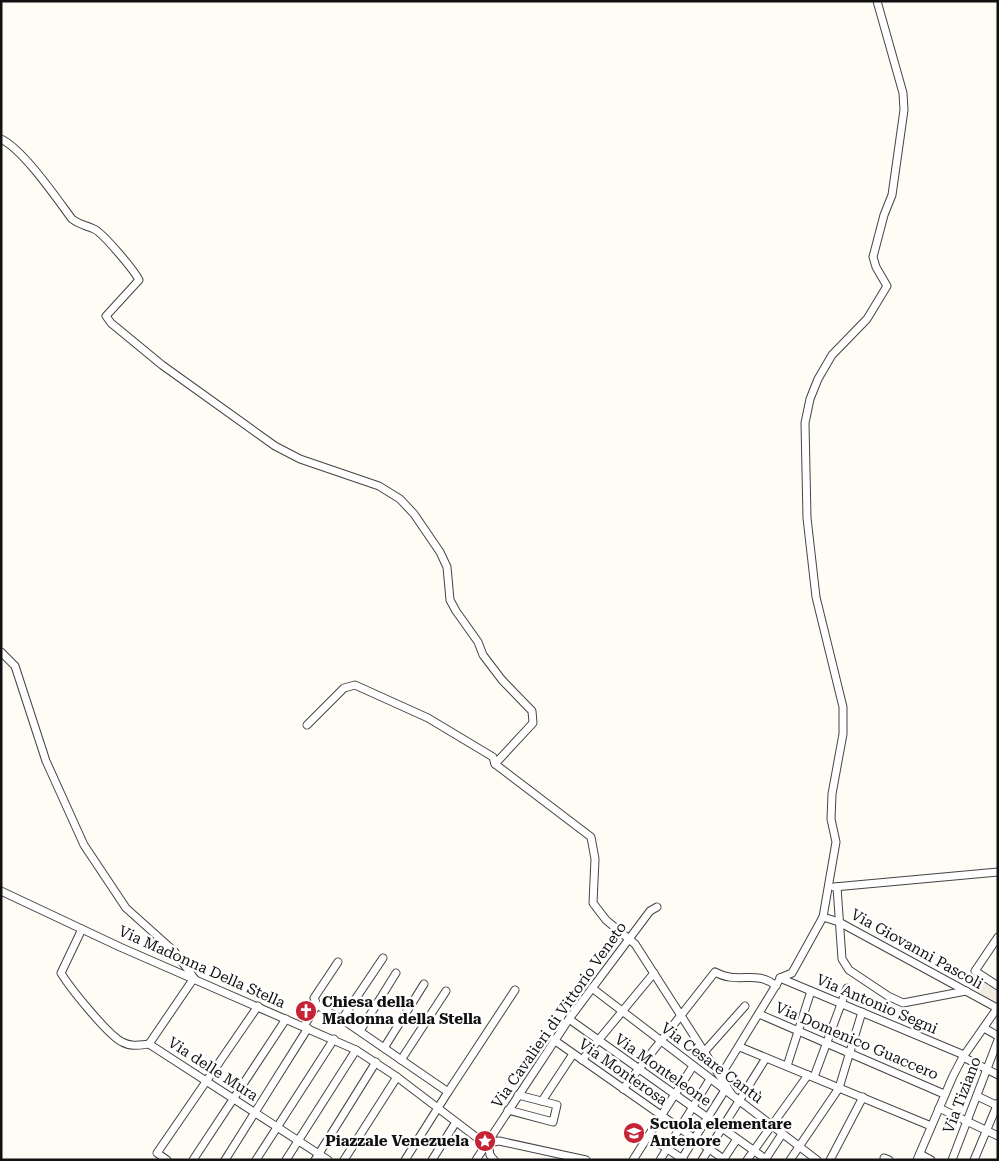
<svg xmlns="http://www.w3.org/2000/svg" width="999" height="1161" font-family="'Roboto Serif',serif">
<style>
.plaza{fill:#f1ece2}
.lines{fill:none;stroke-linecap:round;stroke-linejoin:round}
.minor-casing{stroke:#444;stroke-width:9}
.minor{stroke:#fff;stroke-width:7}
.labels{text-anchor:middle;dominant-baseline:central;stroke-width:5;stroke-linejoin:round;paint-order:stroke}
.street-label{font-size:15px;fill:#111;stroke:#fff}
.poi-label{font-size:15px;font-weight:bold;fill:#111;stroke:#fff;text-anchor:start}
</style>
<rect width="100%" height="100%" fill="#fffcf5"/>
<!-- plaza -->
<polygon class="plaza" points="984,980 998,989 998,1001 995,1005 976,993"/>
<g class="lines">
<!-- minor casing -->
<g class="minor-casing">
<g id="minor">
<path d="M1,139C23,149 57,199 72,219C80,225 85,225 94,229C103,233 134,270 139,280L106,316L111,323L162,365L275,446L300,459L379,486L400,499L414,514L440,552L447,567L450,600L456,611L478,642L483,655L502,680L532,711L533,723L495,764L591,837L595,859L593,903L606,920L635,944L732,1095"/>
<polyline points="1,652 15,666 46,761 84,845 126,908 174,951 194,978 149,1044"/>
<polyline points="307,725 344,688 355,685 428,718 493,757 495,764"/>
<polyline points="834,887 998,872"/>
<polyline points="837,887 842,959 849,970 888,996 903,1003 966,991"/>
<polyline points="1,891 120,947 356,1050 397,1077 476,1137 488,1143"/>
<polyline points="823,917 839,922 997,1008"/>
<path d="M82,929L61,973C70,988 108,1035 122,1042C131,1047 140,1045 149,1044L328,1160"/>
<polyline points="998,937 975,971 998,986"/>
<polyline points="780,978 792,973 823,917 836,842 831,819 832,794 843,734 843,707 816,597 807,518 805,423 810,399 818,379 832,355 867,319 887,286 876,267 873,257 884,215 892,195 904,110 903,93 877,1"/>
<polyline points="780,978 964,1055"/>
<polyline points="592,988 817,1160"/>
<polyline points="317,1005 314,998 338,962"/>
<polyline points="759,1014 944,1094"/>
<polyline points="342,1019 383,958"/>
<polyline points="569,1019 767,1160"/>
<polyline points="304,1026 317,1005 349,1024 448,1092 405,1160"/>
<polyline points="984,1028 998,1036"/>
<polyline points="360,1031 396,973"/>
<polyline points="554,1040 725,1160"/>
<polyline points="740,1047 931,1126"/>
<polyline points="384,1048 424,984"/>
<polyline points="705,1051 745,1006"/>
<polyline points="963,1057 998,1075"/>
<polyline points="401,1060 446,991"/>
<polyline points="582,1060 654,973"/>
<polyline points="787,1066 811,991"/>
<polyline points="721,1075 778,982"/>
<polyline points="814,1077 847,988"/>
<path d="M623,1089L715,972C738,985 756,969 776,986"/>
<polyline points="448,1092 515,990"/>
<polyline points="977,1096 998,1106"/>
<polyline points="542,1101 573,1054"/>
<polyline points="939,1108 998,1136"/>
<polyline points="508,1110 553,1122 557,1105 518,1095"/>
<polyline points="648,1136 684,1160"/>
<polyline points="488,1143 499,1141 586,1160"/>
<polyline points="488,1143 490,1155 494,1160"/>
<polyline points="920,1154 931,1160"/>
<polyline points="167,1160 157,1153 258,1006"/>
<polyline points="193,1160 286,1019"/>
<polyline points="225,1160 308,1028"/>
<polyline points="256,1160 334,1039"/>
<polyline points="286,1160 356,1050"/>
<polyline points="315,1160 376,1062"/>
<polyline points="344,1160 397,1077"/>
<polyline points="432,1160 456,1122"/>
<polyline points="476,1160 569,1019 650,911 657,907"/>
<polyline points="633,1160 693,1066"/>
<polyline points="660,1160 710,1079"/>
<polyline points="681,1160 725,1090"/>
<polyline points="702,1160 766,1058"/>
<polyline points="723,1160 737,1139"/>
<polyline points="747,1160 808,1075"/>
<polyline points="765,1160 782,1134"/>
<polyline points="790,1160 839,1088 862,1012"/>
<polyline points="830,1160 863,1097"/>
<polyline points="884,1160 884,1158 889,1160"/>
<polyline points="917,1160 953,1076 963,1057 998,1007"/>
<polyline points="952,1160 998,1040"/>
<polyline points="974,1160 998,1103"/>
</g>
</g>
<!-- minor -->
<use href="#minor" class="minor"/>
</g>
<!-- icons -->
<defs>
<g id="church-disc" transform="scale(1.125)"><circle r="9.5" fill="#c62336" stroke="#fff"/><path d="M-1.2-6h2.4v3.5h3.3v2.4h-3.3V6h-2.4V-.1h-3.3v-2.4h3.3Z" fill="#fff"/></g>
<g id="school-disc" transform="scale(1.125)"><circle r="9.5" fill="#c62336" stroke="#fff"/><path d="M0-5L7-2L0 1L-7-2ZM-4 1L0 2.5L4 1V4Q0 6-4 4Z" fill="#fff"/></g>
<g id="sight-disc" transform="scale(1.125)"><circle r="9.5" fill="#c62336" stroke="#fff"/><path d="M0-6L1.8-2.2L6-1.7L2.9 1.2L3.7 5.4L0 3.3L-3.7 5.4L-2.9 1.2L-6-1.7L-1.8-2.2Z" fill="#fff"/></g>
</defs>
<g fill-rule="evenodd">
<use href="#church-disc" x="306" y="1011"/>
<use href="#school-disc" x="634" y="1133"/>
<use href="#sight-disc" x="485" y="1141"/>
</g>
<g class="labels">
<!-- street labels -->
<g class="street-label">
<text transform="translate(917 949) rotate(29)">Via Giovanni Pascoli</text>
<text transform="translate(202 967) rotate(24)">Via Madonna Della Stella</text>
<text transform="translate(877 1004) rotate(23)">Via Antonio Segni</text>
<text transform="translate(559 1015) rotate(-55)">Via Cavalieri di Vittorio Veneto</text>
<text transform="translate(857 1041) rotate(23)">Via Domenico Guaccero</text>
<text transform="translate(712 1063) rotate(37)">Via Cesare Cantù</text>
<text transform="translate(213 1069) rotate(33)">Via delle Mura</text>
<text transform="translate(663 1070) rotate(35)">Via Monteleone</text>
<text transform="translate(623 1072) rotate(35)">Via Monterosa</text>
<text transform="translate(962 1095) rotate(-69)">Via Tiziano</text>
</g>
<!-- poi labels -->
<g class="poi-label">
<text x="322" y="1002">Chiesa della<tspan x="322" dy="17">Madonna della Stella</tspan></text>
<text x="650" y="1124">Scuola elementare<tspan x="650" dy="17">Antenore</tspan></text>
<text x="469" y="1141" text-anchor="end">Piazzale Venezuela</text>
</g>
</g>
<!-- border -->
<rect width="999" height="1161" fill="none" stroke="#111111" stroke-width="5"/>
</svg>
